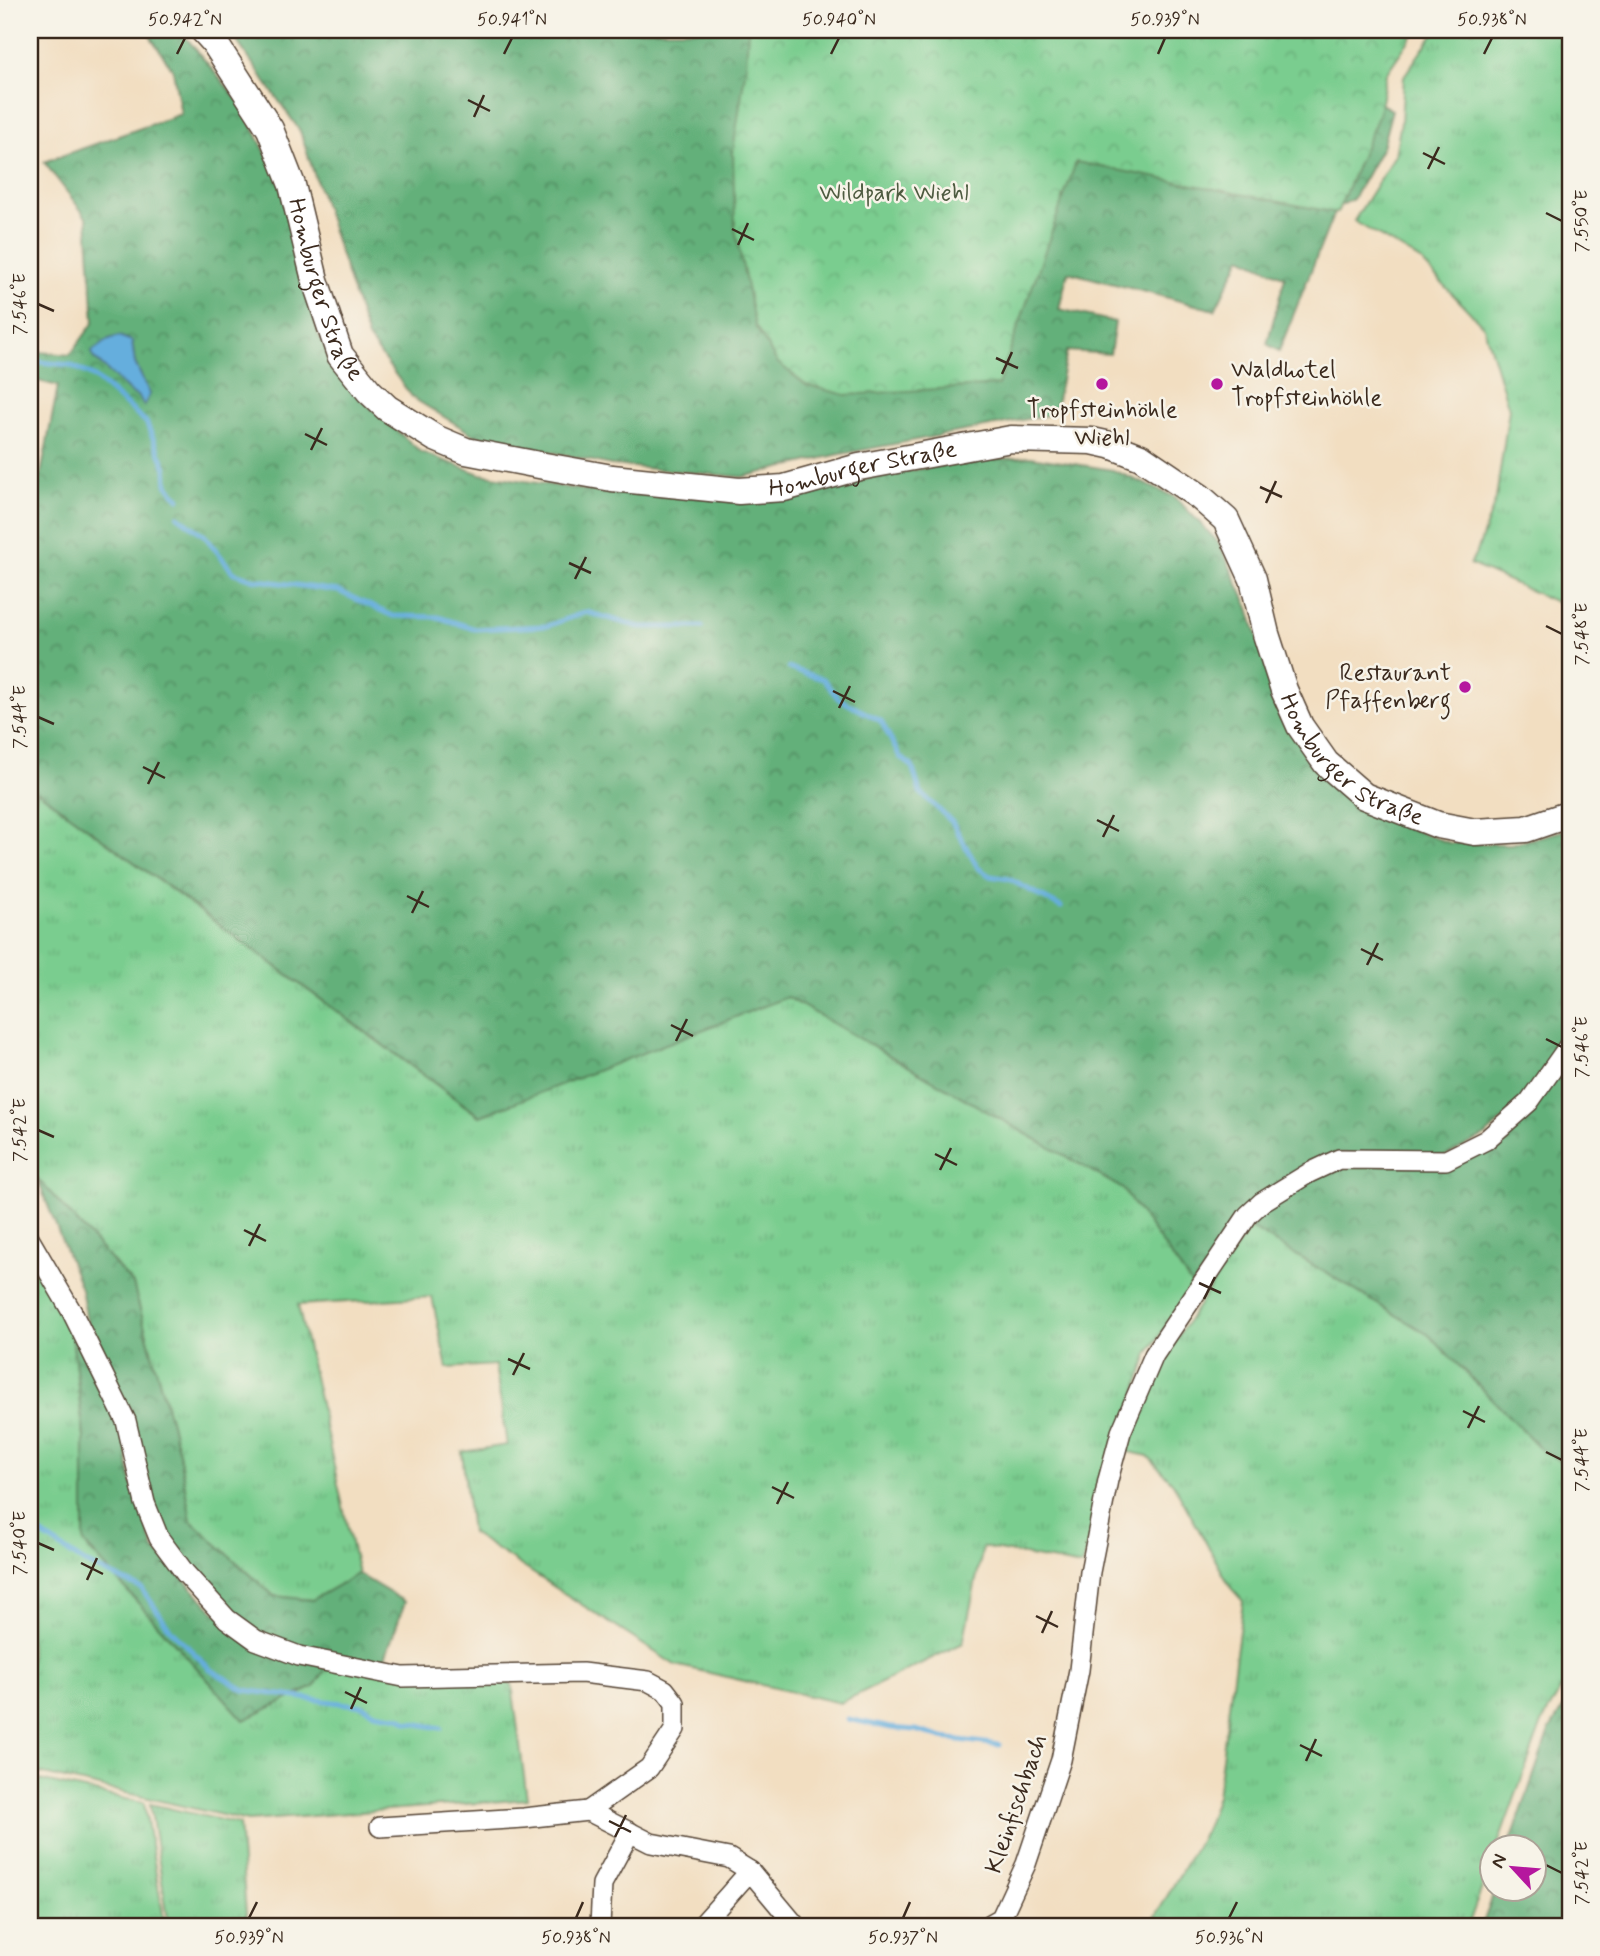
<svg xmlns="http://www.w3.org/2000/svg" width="1600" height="1956" font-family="Mynerve,sans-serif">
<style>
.grass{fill:url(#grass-tufts);stroke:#5a7c56;stroke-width:2}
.forest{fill:url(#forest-crowns);stroke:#4f6d4c;stroke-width:2}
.park{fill:url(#park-crowns);stroke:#5a7c56;stroke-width:2}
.water{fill:#65aedd;stroke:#506c7e;stroke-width:2}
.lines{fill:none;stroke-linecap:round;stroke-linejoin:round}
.stream{stroke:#65aedd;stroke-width:5}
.minor-casing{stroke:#564536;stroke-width:22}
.secondary-casing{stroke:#564536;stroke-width:29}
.minor{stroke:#fff;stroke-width:19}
.secondary{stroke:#fff;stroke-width:26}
.ticks{fill:none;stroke:#3b2a1e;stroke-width:2.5}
.poi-dot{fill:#b5179e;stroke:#f7f3e8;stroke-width:2.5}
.labels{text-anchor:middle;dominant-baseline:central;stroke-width:5;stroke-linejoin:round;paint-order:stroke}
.park-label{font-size:24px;fill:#4e5b40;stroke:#f7f3e8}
.street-label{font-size:24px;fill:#3b2a1e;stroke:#f7f3e8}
.poi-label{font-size:24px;fill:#3b2a1e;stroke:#f7f3e8;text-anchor:start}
.neatline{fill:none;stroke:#3b2a1e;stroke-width:2.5}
.ticks-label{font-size:18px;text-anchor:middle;fill:#3b2a1e}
</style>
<defs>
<pattern id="grass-tufts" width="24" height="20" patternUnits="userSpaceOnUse" patternTransform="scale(1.75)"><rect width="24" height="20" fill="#7acd8f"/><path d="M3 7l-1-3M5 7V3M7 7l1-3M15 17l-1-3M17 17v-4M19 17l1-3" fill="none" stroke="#6ab07b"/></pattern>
<pattern id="forest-crowns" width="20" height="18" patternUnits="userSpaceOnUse" patternTransform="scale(1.75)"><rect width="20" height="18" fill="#63b07a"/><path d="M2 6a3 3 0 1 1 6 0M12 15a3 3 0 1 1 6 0" fill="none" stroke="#538f63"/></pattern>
<pattern id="park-crowns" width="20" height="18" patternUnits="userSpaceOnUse" patternTransform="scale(1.75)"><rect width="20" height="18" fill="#7acd8f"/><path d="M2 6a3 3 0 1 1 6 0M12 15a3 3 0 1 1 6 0" fill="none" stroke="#6ab07b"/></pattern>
</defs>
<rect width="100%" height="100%" fill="#f7f3e8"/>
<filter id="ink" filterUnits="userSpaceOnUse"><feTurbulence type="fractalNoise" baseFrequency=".0143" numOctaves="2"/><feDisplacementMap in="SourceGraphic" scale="14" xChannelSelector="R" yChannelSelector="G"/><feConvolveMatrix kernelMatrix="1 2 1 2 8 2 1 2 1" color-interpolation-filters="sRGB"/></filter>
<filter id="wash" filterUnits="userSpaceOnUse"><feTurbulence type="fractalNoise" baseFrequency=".00686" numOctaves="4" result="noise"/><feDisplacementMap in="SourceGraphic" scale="28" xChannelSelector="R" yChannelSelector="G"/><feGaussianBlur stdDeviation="1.57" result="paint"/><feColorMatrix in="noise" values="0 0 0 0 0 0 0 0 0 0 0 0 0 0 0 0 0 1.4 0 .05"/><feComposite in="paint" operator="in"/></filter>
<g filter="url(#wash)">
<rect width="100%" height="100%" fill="#f2dec1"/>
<!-- grass -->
<g class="grass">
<polygon points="1436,30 1570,30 1570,599 1565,606 1470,564 1478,549 1496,499 1509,409 1484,327 1420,260 1354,221 1395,155 1401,122 1404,76"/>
<polygon points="37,791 479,1116 787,997 1123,1189 1192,1285 1148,1354 1082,1566 983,1547 963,1643 840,1703 675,1665 471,1533 462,1452 507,1445 495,1365 447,1368 432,1297 298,1305 358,1574 312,1600 274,1596 191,1521 179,1453 133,1284 31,1172 30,822"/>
<polygon points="1250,1227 1429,1335 1543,1451 1570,1466 1570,1673 1542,1723 1497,1847 1492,1848 1491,1862 1468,1926 1150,1926 1206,1829 1217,1796 1243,1601 1231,1588 1173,1483 1148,1456 1124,1451 1161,1362"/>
<polygon points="30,1249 70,1318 84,1438 84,1543 244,1719 314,1687 327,1667 512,1684 527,1799 248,1821 30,1771"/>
<polygon points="30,1778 144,1803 165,1926 30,1926"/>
<polygon points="150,1804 239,1824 247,1926 169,1926"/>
</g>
<!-- forest -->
<g class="forest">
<polygon points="146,30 180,30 240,103 279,178 319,336 353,392 421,452 480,474 603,493 734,498 787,493 959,462 1031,457 1113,470 1175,497 1219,543 1249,608 1280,714 1333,783 1384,819 1449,843 1511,844 1570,829 1570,1034 1532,1093 1485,1136 1445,1156 1337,1153 1281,1181 1192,1285 1123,1189 787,997 480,1116 37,791 30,822 30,531 58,386 30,379 30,351 70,355 94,322 87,218 44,162 181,114 173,70"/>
<polygon points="229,30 1202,30 1370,98 1392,110 1382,147 1353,199 1336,208 1279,351 1267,344 1285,277 1241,257 1215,310 1068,272 1059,309 1115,322 1110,354 1067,351 1054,414 836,455 742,477 611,465 474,435 413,398 368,338 300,131"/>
<polygon points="1570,1051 1570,1466 1543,1451 1429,1335 1250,1227 1264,1208 1340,1164 1447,1166 1494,1146 1536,1100"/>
<polygon points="37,1178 133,1284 179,1453 191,1521 274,1596 312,1600 358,1574 405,1602 382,1666 316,1654 246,1627 159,1532 91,1342 81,1289"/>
<polygon points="70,1318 122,1423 131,1481 154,1549 217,1614 327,1667 314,1687 244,1720 84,1543 84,1437"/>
<polygon points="1570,1697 1570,1926 1482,1926 1495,1890 1534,1890 1534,1848 1509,1847 1549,1731"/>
</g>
<!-- park -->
<polygon class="park" points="748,30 1416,30 1386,74 1379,114 1337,213 1076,162 998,385 846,395 806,385 777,362 755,326 735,229 733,151 746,66"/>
<!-- water -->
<polygon class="water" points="119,336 132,341 135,363 150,394 144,406 139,397 131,393 93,357 92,351 109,339"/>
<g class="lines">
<!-- stream -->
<g class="stream">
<polyline points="30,361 70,365 93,376 146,422 166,468 167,484 179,499"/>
<polyline points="178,516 205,536 233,572 252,579 338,591 393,616 438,617 475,629 547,626 586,612 640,627 702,627"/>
<polyline points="789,668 823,679 839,699 881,721 900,757 912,766 920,792 952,822 978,868 990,876 1009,879 1061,907"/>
<polyline points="30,1522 35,1530 83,1562 142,1589 170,1629 210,1669 244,1690 363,1706 375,1713 400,1717 407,1722 441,1728"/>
<polyline points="848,1719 891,1728 916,1730 943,1738 1000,1745"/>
</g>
</g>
</g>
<g filter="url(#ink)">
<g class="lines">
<!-- minor casing -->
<g class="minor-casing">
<g id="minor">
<polyline points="30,1240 72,1312 126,1421 145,1503 159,1538 185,1573 227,1619 256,1640 299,1656 403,1677 582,1673 648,1681 665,1690 675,1703 675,1729 649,1768 588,1811 651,1843 729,1858 750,1871 796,1926"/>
<polyline points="380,1827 524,1818 588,1811"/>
<polyline points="600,1926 602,1884 630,1832"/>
<polyline points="701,1926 750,1871"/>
<polyline points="987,1926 1001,1918 1026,1864 1061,1760 1079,1670 1090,1572 1108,1480 1121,1432 1154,1355 1248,1215 1262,1202 1309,1173 1339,1159 1446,1160 1486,1140 1529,1102 1570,1044"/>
</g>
</g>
<!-- secondary casing -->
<g class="secondary-casing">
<g id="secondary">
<path id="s1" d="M203,30L214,42L270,129L292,185L315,280L340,355L369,391L387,408L435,438L466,451L539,465L612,478L739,491L784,488L859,467L1011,439L1092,441L1110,445L1141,457L1200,497L1226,520L1253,579L1266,634L1284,690L1300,726L1326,763L1364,796L1438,825L1475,832L1526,829L1570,814"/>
</g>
</g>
<!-- minor -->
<use href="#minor" class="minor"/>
<!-- secondary -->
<use href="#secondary" class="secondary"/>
</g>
</g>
<!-- ticks -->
<path class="ticks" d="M177,54L185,38M504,54L512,38M831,54L839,38M1158,54L1165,38M1484,54L1492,38M468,100L490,111M474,117L484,95M1423,153L1445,164M1428,169L1439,147M1546,213L1562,221M732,229L754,240M738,245L748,223M38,304L54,311M996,358L1018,368M1002,374L1012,352M305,434L327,445M311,450L322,428M1260,487L1282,497M1266,503L1276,481M569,563L591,573M575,579L586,557M1546,626L1562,634M833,691L855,702M839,708L850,686M38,717L54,724M143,767L165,778M148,784L159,762M1097,820L1119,831M1103,837L1114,815M407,896L429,907M412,913L423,891M1361,949L1383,960M1367,965L1378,943M671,1025L693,1036M1546,1039L1562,1047M676,1041L687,1019M38,1130L54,1137M935,1154L957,1165M940,1170L951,1148M244,1230L266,1241M249,1246L260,1224M1199,1283L1221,1293M1204,1299L1215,1277M508,1359L530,1369M513,1375L524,1353M1463,1411L1485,1422M1468,1428L1479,1406M1546,1452L1562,1460M772,1487L794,1498M777,1504L788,1482M38,1543L54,1550M81,1563L103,1574M87,1580L97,1558M1036,1616L1058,1627M1042,1633L1052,1611M345,1692L367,1703M351,1709L361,1687M1300,1745L1322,1756M1306,1761L1316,1739M609,1821L631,1832M615,1837L626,1815M1546,1865L1562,1873M249,1918L257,1902M576,1918L583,1902M903,1918L910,1902M1229,1918L1237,1902"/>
<!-- markers -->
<g class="poi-dot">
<circle cx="1102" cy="384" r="7"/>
<circle cx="1217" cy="384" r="7"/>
<circle cx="1465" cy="687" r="7"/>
</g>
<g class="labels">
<!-- park labels -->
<g class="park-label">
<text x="894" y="193">Wildpark Wiehl</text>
</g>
<!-- street labels -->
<g class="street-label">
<text stroke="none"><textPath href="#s1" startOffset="290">Homburger Straße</textPath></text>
<text stroke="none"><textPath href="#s1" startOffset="920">Homburger Straße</textPath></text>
<text stroke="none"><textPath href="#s1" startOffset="1592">Homburger Straße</textPath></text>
<text transform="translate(1017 1804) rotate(-71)">Kleinfischbach</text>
</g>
<!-- poi labels -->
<g class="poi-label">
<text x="1231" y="370">Waldhotel<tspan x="1231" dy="28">Tropfsteinhöhle</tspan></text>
<text x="1102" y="410" text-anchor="middle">Tropfsteinhöhle<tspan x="1102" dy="28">Wiehl</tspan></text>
<text x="1451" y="673" text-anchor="end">Restaurant<tspan x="1451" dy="28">Pfaffenberg</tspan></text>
</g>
</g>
<!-- margin -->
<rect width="1600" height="1956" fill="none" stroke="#f7f3e8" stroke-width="77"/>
<!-- north arrow -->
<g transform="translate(1513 1868) rotate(296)"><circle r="33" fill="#f7f3e8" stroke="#aca397" stroke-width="2"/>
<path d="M0-5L12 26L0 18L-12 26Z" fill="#b5179e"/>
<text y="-10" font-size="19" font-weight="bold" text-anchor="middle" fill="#3b2a1e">N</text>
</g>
<rect x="38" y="38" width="1524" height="1880" class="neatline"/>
<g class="ticks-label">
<text x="185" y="25">50.942°N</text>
<text x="512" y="25">50.941°N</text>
<text x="839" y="25">50.940°N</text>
<text x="1165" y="25">50.939°N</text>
<text x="1492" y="25">50.938°N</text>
<text transform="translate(1581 221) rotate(-90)" y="6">7.550°E</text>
<text transform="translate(19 304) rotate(-90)" y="6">7.546°E</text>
<text transform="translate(1581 634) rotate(-90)" y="6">7.548°E</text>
<text transform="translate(19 717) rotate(-90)" y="6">7.544°E</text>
<text transform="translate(1581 1047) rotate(-90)" y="6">7.546°E</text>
<text transform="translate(19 1130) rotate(-90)" y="6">7.542°E</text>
<text transform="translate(1581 1460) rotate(-90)" y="6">7.544°E</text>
<text transform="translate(19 1543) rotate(-90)" y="6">7.540°E</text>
<text transform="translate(1581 1873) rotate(-90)" y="6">7.542°E</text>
<text x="249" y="1943">50.939°N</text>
<text x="576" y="1943">50.938°N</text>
<text x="903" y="1943">50.937°N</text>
<text x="1229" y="1943">50.936°N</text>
</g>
</svg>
